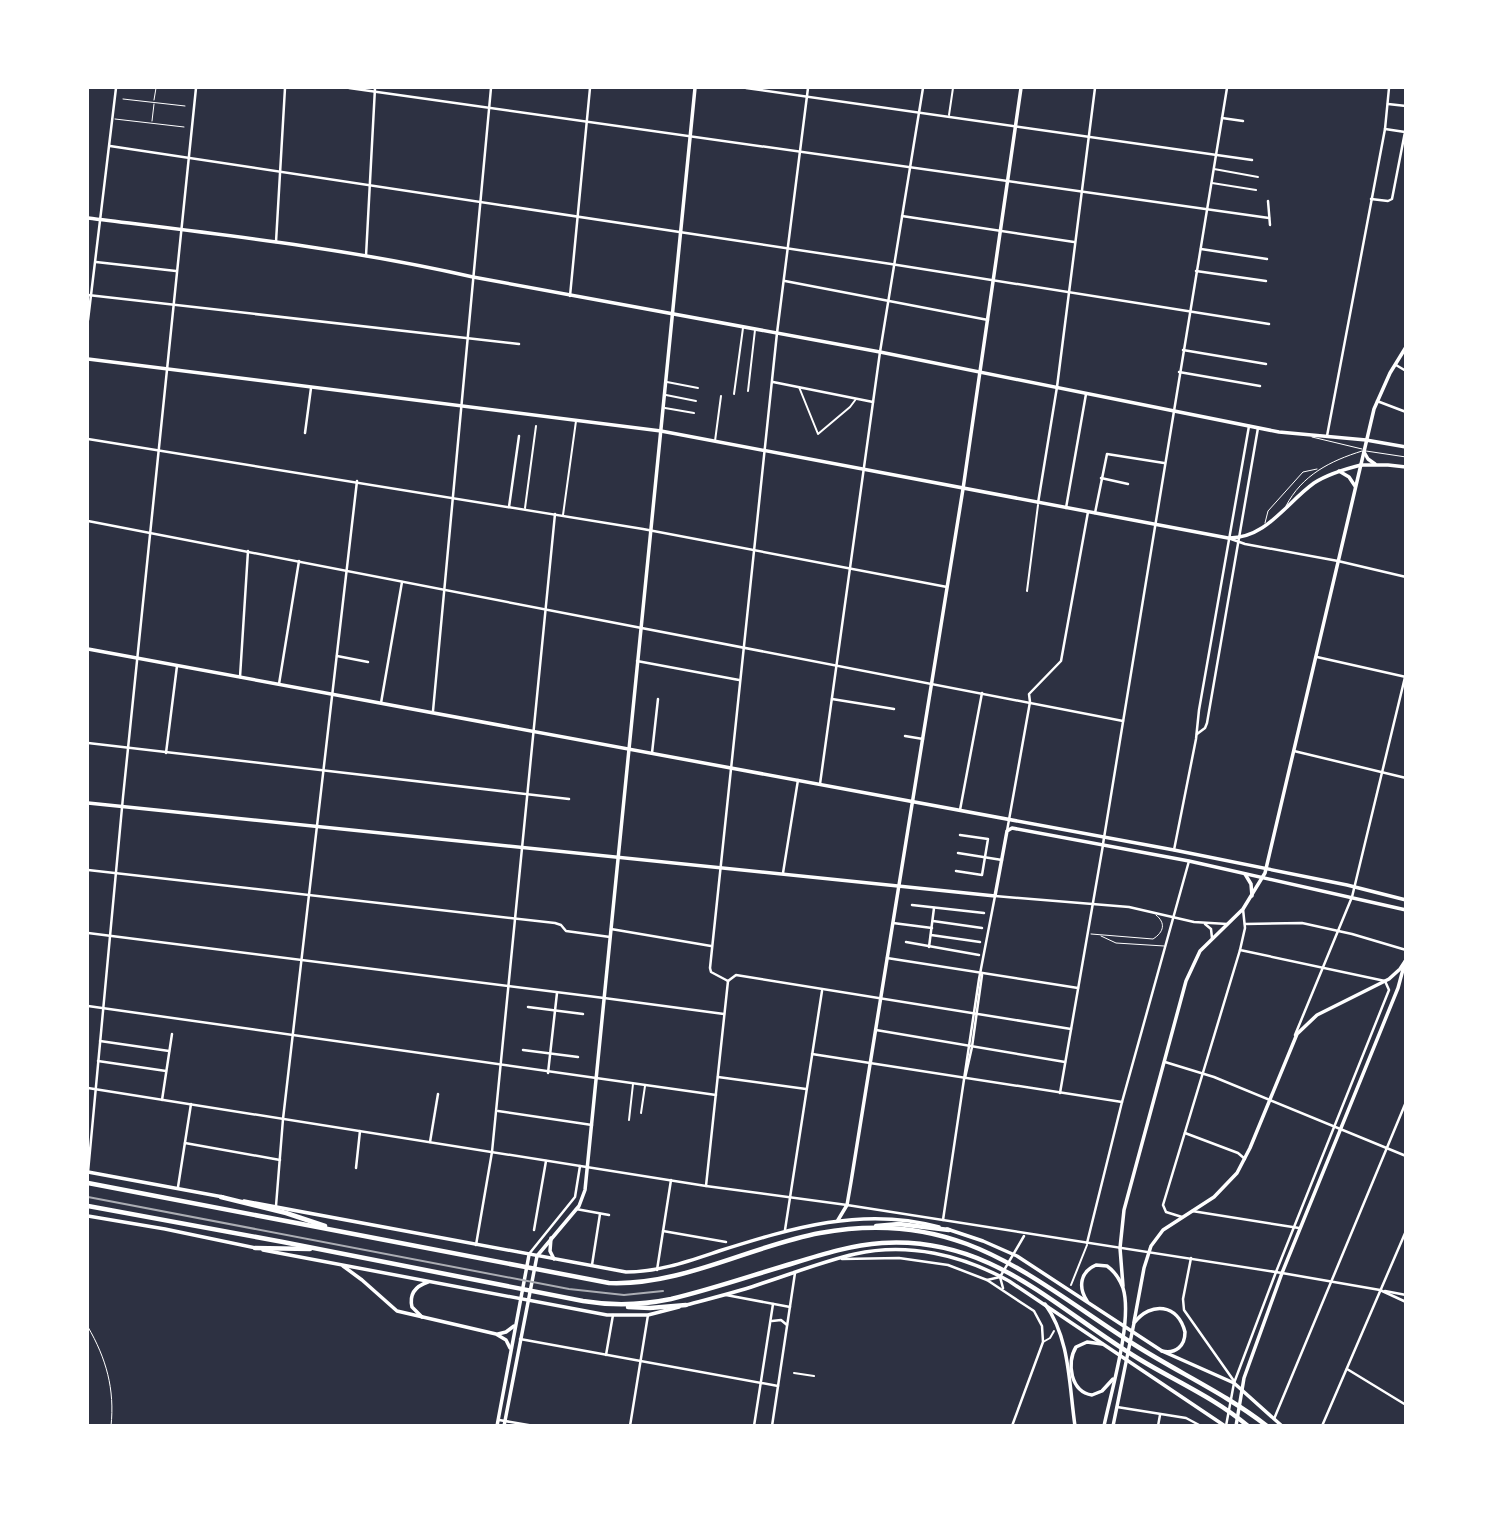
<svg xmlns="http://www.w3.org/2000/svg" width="1493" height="1513" font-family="'Noto Sans',sans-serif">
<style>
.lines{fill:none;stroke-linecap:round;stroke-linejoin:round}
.service{stroke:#fff;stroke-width:1}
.pedestrian{stroke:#fff;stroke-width:2}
.minor{stroke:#fff;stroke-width:2.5}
.tertiary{stroke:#fff;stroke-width:2.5}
.secondary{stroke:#fff;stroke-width:3.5}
.primary{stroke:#fff;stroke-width:3.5}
.trunk{stroke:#fff;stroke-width:3.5}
.motorway{stroke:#fff;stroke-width:4.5}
.rail{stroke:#abadb3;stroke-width:2}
</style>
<rect width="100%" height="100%" fill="#2d3142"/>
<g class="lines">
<!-- service -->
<g class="service">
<polyline points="123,99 185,106"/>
<polyline points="154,100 156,88"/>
<polyline points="115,119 184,127"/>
<polyline points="152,121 154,104"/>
<polyline points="1312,437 1362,449"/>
<polyline points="1366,451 1406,457"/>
<path d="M1286,506C1302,475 1330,461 1362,451"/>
<polyline points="1265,523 1268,511 1303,472 1317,469"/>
<path d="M1091,934L1153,939C1164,932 1166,923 1156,915"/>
<polyline points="1101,936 1116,943 1164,946"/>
<path d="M88,1327C106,1358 115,1389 111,1426"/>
</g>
<!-- pedestrian -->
<g class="pedestrian">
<polyline points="949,115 953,88"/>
<polyline points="1214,169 1258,177"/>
<polyline points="1212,183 1256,190"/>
<polyline points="667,382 698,388"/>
<polyline points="799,387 818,434 850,407 856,399"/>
<polyline points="748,391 755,330"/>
<polyline points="734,394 743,328"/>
<polyline points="666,395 696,401"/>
<polyline points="665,408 694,413"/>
<polyline points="715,441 721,396"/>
<polyline points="525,508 536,426"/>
<polyline points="563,515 576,421"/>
<polyline points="1027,591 1038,505"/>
<polyline points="641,1113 645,1086"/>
<polyline points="629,1120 633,1084"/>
<polyline points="1071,1285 1087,1245"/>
<polyline points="1043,1342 1050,1338 1054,1331"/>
<polyline points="794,1373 814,1376"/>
</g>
<!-- minor -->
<g class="minor">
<polyline points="349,88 1269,218"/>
<polyline points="746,88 1252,160"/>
<polyline points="1222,118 1243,121"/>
<polyline points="110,146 891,264 1269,324"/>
<polyline points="1371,199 1388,201 1392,199 1405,132 1385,129"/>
<polyline points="1268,201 1270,225"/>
<polyline points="902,216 1074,242"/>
<polyline points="276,242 285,88"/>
<polyline points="1201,249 1267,259"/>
<polyline points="366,256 375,88"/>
<polyline points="96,262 176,271"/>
<polyline points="1196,271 1266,281"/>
<polyline points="785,281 988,320"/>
<polyline points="88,295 519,344"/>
<polyline points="570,296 590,88"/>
<polyline points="88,320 116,88"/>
<polyline points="1183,350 1266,364"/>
<polyline points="1396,365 1406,371"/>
<polyline points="1179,372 1260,386"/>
<polyline points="773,382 873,402"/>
<polyline points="1377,401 1406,412"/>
<polyline points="305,433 311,388"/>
<polyline points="88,439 643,529 947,587"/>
<polyline points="1101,478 1128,484"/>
<polyline points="1038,503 1057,387 1095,88"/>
<polyline points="509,507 519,436"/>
<polyline points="1066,508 1086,394"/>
<polyline points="1095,513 1107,454 1164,463"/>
<polyline points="337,656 368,662"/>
<polyline points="1317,657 1406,677"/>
<polyline points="637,661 739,680"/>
<polyline points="240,677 248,551"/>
<polyline points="279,684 299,561"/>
<polyline points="832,699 894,709"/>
<polyline points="381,703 402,582"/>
<polyline points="1197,734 1205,728 1207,723 1258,428"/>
<polyline points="905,736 923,739"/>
<polyline points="88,743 569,799"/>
<polyline points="1294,751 1406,778"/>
<polyline points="166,753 177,666"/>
<polyline points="652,753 658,699"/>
<polyline points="960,810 982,693"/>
<polyline points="1174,850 1196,739 1199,710 1249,426"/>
<polyline points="958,853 1002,860"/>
<polyline points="88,870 555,923 561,925 566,931 610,937"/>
<polyline points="956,871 982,875 988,839 960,835"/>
<polyline points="783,873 798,780"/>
<polyline points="995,896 1129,907 1194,922 1227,924"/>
<polyline points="912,905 984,913"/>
<polyline points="933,921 982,928"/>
<polyline points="893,923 932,928"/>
<polyline points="1205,924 1211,929 1212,938"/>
<polyline points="1245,924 1302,923 1352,934 1406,950"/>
<polyline points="611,929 711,946"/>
<polyline points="931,935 980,942"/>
<polyline points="906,942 979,955"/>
<polyline points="929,947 934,908"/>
<polyline points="887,958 1078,988"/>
<polyline points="728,981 711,972 710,968 777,333 808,88"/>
<polyline points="728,981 736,975 1071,1029"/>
<polyline points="604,998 724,1014"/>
<polyline points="88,1006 716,1095"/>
<polyline points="528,1007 583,1014"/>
<polyline points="876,1030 1065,1062"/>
<polyline points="100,1041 169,1051"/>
<polyline points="523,1050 578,1057"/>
<polyline points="812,1054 1122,1102"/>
<polyline points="98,1061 166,1071"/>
<polyline points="1165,1062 1214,1077 1406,1156"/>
<polyline points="548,1073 557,993"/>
<polyline points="718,1077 806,1089"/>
<polyline points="1060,1093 1103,845"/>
<polyline points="162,1100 172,1034"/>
<polyline points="498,1111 592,1125"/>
<polyline points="1185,1133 1238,1153 1245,1159"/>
<polyline points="430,1142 438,1094"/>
<polyline points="185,1143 280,1160"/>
<polyline points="356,1168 360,1131"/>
<polyline points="706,1186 728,981"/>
<polyline points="178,1187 191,1104"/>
<polyline points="276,1206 283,1119 357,481"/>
<polyline points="576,1209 609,1215"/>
<polyline points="1192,1211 1299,1228"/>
<polyline points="1182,1217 1166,1212 1163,1205 1240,950"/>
<polyline points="534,1230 546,1161"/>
<polyline points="785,1230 822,991"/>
<polyline points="663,1231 726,1242"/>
<polyline points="1087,1243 1122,1102 1189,861"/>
<polyline points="476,1245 492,1152 555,514"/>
<polyline points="592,1265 600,1214"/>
<polyline points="657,1270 671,1180"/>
<polyline points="1385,1291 1406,1295"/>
<polyline points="520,1339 778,1386"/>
<polyline points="606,1355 613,1315"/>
<polyline points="1347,1369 1406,1405"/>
<polyline points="1117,1407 1186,1418 1201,1426"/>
<polyline points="1274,1419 1406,1102"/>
<polyline points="499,1420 534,1426"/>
<polyline points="630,1426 648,1315"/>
<polyline points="1158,1426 1160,1415"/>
<polyline points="1322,1426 1406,1231"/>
</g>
<!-- tertiary -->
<g class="tertiary">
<polyline points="1388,104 1406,106"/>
<polyline points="1327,436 1385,129 1389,88"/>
<polyline points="88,521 1123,721"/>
<polyline points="1231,539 1245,544 1338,561 1406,577"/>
<polyline points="433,711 491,88"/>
<polyline points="820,784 880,352 923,88"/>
<polyline points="1007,831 1030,702 1029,694 1061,661 1088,512"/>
<polyline points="1103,844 1227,88"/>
<polyline points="88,933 604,998"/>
<polyline points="1295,1035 1352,897 1406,673"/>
<polyline points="965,1078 972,1047 982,975"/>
<polyline points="88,1088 706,1186 847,1205 1282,1273 1380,1290 1406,1302"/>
<polyline points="88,1172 123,797 196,88"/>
<polyline points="943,1220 979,979 995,896"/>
<polyline points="529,1254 575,1197 580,1166"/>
<polyline points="1191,1258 1183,1299 1184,1310 1234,1381"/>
<polyline points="842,1259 899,1258 948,1265 987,1280 1034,1311 1042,1326 1043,1342 1012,1426"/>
<polyline points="987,1280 1000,1277"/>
<polyline points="1003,1288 1000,1277 1024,1236"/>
<polyline points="726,1295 790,1307"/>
<polyline points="772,1321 781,1320 787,1325"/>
<polyline points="754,1426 773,1304"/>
<polyline points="772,1426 795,1273"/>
<polyline points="1226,1426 1234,1383 1276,1272 1389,990 1385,981 1240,950 1245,928 1243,909"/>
</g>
<!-- secondary -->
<g class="secondary">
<path d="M88,218C216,234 346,248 473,277L880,352L1279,432L1366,440"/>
<path d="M88,359L661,431L1228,538C1266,539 1286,503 1314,483C1328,474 1345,469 1361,465"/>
<polyline points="838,1220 847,1205 851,1182 963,489 1021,88"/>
<polyline points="537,1256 579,1206 585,1190 695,88"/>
<polyline points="497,1426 529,1255"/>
<polyline points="1236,1426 1244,1378 1282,1273 1398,988 1405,962"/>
</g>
<!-- primary -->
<g class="primary">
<polyline points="1366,440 1406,447"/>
<polyline points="1364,452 1368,459 1375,464"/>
<polyline points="1361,465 1388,465 1406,467"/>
<polyline points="1339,471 1349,477 1355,486"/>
<polyline points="88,649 1174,850 1347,885 1406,900"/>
<polyline points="88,803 995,896 1007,831 1012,828 1189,861 1406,910"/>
<polyline points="1245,874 1251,884 1252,896"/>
<polyline points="88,1172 223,1197"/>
<path d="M244,1201L626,1272C659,1272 689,1261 719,1251C792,1228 863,1206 939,1227"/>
<polyline points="88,1216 165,1229 256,1248"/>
<polyline points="947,1229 983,1241 1017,1256 1162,1351 1234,1383 1282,1426"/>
<polyline points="551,1238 550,1251 554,1259"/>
<polyline points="263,1250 607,1315 648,1315 679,1307"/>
<polyline points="343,1266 362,1280 397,1311 496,1334 506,1340 510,1348"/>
<polyline points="1123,1286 1120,1248 1124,1210 1186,981 1200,951 1243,909 1265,873 1374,409 1390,373 1406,347"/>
<path d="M686,1305C712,1298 738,1292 763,1283C794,1273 824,1261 855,1254C908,1242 962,1255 1009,1281L1225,1426"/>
<path d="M422,1317L412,1307C409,1294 416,1286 428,1282"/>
<polyline points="1134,1322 1144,1268 1151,1246 1163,1230 1214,1197 1237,1173 1250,1148 1297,1034 1317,1015 1389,979 1400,969 1406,960"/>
<polyline points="498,1334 506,1332 514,1326"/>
<polyline points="504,1426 537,1256"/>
</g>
<!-- trunk -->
<g class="trunk">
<path d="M1087,1301C1078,1287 1080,1272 1096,1265L1107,1266C1114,1271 1120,1280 1123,1288C1133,1320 1111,1392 1104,1426"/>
<path d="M1045,1304C1070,1338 1069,1385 1075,1426"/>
<path d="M1102,1344L1087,1342L1076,1347C1066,1363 1071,1392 1092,1395L1102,1391L1113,1379"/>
<path d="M1113,1426L1134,1323C1151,1301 1178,1304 1185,1332C1185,1346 1176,1354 1162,1351"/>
</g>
<!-- motorway -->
<g class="motorway">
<path d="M88,1183L609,1283C682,1286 750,1246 820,1233C959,1207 1029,1277 1135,1345C1179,1373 1226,1394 1267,1426"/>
<polyline points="221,1197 286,1213 325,1226"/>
<path d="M88,1206L283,1242L583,1301C613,1306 642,1305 671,1299C713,1289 753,1275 794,1263C823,1254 852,1245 882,1243C991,1236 1053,1307 1139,1359C1175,1381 1215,1398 1248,1426"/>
<polyline points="876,1226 899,1224 949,1230"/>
<polyline points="255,1248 310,1249"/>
<polyline points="628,1307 650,1308 686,1305"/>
</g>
<!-- rail -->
<polyline class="rail" points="88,1197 569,1289 624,1295 663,1291"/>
</g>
<!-- border -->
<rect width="1493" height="1513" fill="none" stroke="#ffffff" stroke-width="178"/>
</svg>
